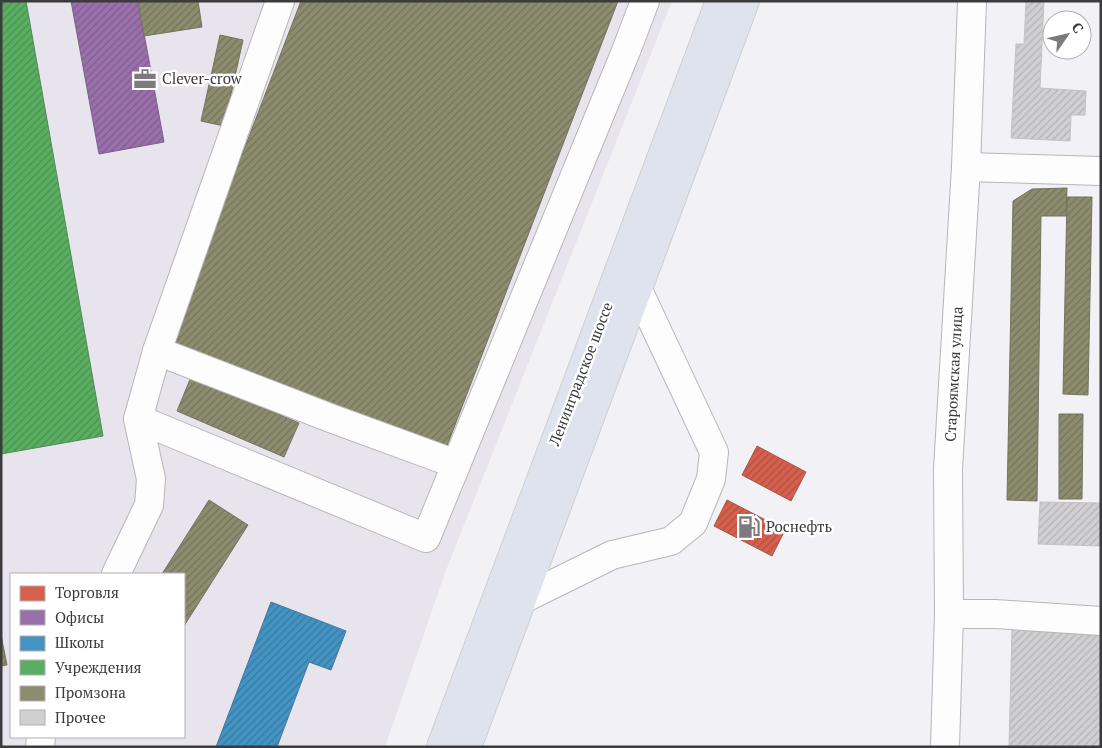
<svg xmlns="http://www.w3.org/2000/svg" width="1102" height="748" font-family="'PT Serif',serif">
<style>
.built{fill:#e7e4ed;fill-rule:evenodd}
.shops{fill:url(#shops-hatch);stroke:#a85548}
.offices{fill:url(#offices-hatch);stroke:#7d608a}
.schools{fill:url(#schools-hatch);stroke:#41789b}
.public{fill:url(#public-hatch);stroke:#518b56}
.industry{fill:url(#industry-hatch);stroke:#74735f}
.building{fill:url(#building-hatch);stroke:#c3c2c5}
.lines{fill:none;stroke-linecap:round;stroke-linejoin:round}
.minor-casing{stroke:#b7b6b8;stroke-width:30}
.highway-casing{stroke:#cfcfd0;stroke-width:30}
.minor{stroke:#fdfdfe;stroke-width:28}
.highway{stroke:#dee3ed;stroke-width:28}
.labels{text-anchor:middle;stroke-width:5;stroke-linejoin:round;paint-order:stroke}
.poi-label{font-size:15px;fill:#3b3a3d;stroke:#fff;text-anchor:start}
.street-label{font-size:15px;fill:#3b3a3d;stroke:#fff}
</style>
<defs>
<pattern id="shops-hatch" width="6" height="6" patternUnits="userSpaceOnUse" patternTransform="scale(1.25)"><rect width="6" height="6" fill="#d6604d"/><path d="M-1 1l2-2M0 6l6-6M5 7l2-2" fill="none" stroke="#af5041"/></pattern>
<pattern id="offices-hatch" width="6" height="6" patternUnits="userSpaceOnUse" patternTransform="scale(1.25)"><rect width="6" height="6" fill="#9970ab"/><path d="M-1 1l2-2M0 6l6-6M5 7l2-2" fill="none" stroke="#7e5d8c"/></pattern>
<pattern id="schools-hatch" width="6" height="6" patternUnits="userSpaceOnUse" patternTransform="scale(1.25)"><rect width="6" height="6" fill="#4393c3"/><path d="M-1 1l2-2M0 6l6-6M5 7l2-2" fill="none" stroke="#3979a0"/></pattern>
<pattern id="public-hatch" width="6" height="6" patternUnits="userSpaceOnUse" patternTransform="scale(1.25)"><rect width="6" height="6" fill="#5aae61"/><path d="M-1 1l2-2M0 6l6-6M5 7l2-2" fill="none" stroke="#4c8f51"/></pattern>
<pattern id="industry-hatch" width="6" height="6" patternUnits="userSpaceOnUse" patternTransform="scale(1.25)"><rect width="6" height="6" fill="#8c8c6e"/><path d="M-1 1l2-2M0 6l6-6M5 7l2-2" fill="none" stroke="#74735c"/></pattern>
<pattern id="building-hatch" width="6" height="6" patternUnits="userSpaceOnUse" patternTransform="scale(1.25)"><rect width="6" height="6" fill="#d0cfd1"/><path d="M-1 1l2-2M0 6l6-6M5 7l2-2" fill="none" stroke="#b4b2b4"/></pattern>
</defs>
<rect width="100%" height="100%" fill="#f2f1f5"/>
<!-- built -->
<path class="built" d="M1 1H672L445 573 385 747H1ZM11 574H184V737H11Z"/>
<!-- shops -->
<g class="shops">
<polygon points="757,446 806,472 791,501 742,475"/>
<polygon points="727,500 785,530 772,556 714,526"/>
</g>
<!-- offices -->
<polygon class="offices" points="71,1 138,1 164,142 99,154"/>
<!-- schools -->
<polygon class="schools" points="271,602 346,631 331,670 309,662 277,747 216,747"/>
<!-- public -->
<polygon class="public" points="1,1 26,1 103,436 1,454"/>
<!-- industry -->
<g class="industry">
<polygon points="138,1 198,1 202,27 144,36"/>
<polygon points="301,1 618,1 445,451 169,345"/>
<polygon points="220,35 243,40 224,126 201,121"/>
<polygon points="1067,188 1066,216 1041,216 1037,501 1007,500 1013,201 1032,189"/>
<polygon points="1067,197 1092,197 1088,395 1063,394"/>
<polygon points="191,377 299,423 284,457 177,411"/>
<polygon points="1059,414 1083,414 1082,499 1059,499"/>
<polygon points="209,500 248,525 184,626 184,574 162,574"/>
<polygon points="1,635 7,665 1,666"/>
</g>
<!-- building -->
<g class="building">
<polygon points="1026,1 1044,1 1040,88 1086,91 1085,115 1071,115 1070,141 1011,138 1016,44 1024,44"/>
<polygon points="1040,502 1101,503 1101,546 1038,544"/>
<polygon points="1012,629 1101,632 1101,747 1009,747"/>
</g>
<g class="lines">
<defs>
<g id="minor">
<polyline points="966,167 1101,171"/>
<polyline points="157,351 333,419 456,464"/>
<polyline points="138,419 426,538 626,51 645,1"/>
<polyline points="116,574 149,505 151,479 138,419 157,351 280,1"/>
<polyline points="523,599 612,555 671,541 693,523 711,479 714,452 637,288"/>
<polyline points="949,614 995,614 1101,621"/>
<polyline points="40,747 41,737"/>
<polyline points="945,747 949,614 948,469 966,167 972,1"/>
</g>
<g id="highway">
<polyline points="441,747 720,1"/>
<polyline points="467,747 745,1"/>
</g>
</defs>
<!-- minor casing -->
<use href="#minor" class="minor-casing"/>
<!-- highway casing -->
<use href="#highway" class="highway-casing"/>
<!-- minor -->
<use href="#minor" class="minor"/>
<!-- highway -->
<use href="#highway" class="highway"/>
</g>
<!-- icons -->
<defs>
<symbol id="office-bare" viewBox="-9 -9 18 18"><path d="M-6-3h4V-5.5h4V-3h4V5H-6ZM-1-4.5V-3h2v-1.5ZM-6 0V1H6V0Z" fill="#7b7a7d" stroke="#fff" stroke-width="2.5" paint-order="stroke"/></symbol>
<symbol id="fuel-bare" viewBox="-9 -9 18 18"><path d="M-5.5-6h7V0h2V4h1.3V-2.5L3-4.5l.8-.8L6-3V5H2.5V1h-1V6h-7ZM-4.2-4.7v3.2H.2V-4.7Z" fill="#7b7a7d" stroke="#fff" stroke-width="2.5" paint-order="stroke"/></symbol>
</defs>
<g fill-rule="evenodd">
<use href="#office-bare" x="129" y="63" width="32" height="32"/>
<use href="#fuel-bare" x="733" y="511" width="32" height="32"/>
</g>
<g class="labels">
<!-- poi labels -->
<g class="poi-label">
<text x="162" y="84">Clever-crow</text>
<text x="766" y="532">Роснефть</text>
</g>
<!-- street labels -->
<g class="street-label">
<text transform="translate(581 374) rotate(-69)" y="5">Ленинградское шоссе</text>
<text transform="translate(954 374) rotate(-87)" y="5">Староямская улица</text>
</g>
</g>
<!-- border -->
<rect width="1102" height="748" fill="none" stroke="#3b3a3d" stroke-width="5"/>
<!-- legend -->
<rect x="10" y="573" width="175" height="165" fill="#ffffff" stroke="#b1b0b1"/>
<rect x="20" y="586" width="25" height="15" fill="#d6604d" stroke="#b1b0b1"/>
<text x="55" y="598" font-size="15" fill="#3b3a3d">Торговля</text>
<rect x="20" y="610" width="25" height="15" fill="#9970ab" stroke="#b1b0b1"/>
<text x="55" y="623" font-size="15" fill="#3b3a3d">Офисы</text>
<rect x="20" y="636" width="25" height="15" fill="#4393c3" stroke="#b1b0b1"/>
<text x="55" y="648" font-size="15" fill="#3b3a3d">Школы</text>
<rect x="20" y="660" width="25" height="15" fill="#5aae61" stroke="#b1b0b1"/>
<text x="55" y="673" font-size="15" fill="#3b3a3d">Учреждения</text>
<rect x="20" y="686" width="25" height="15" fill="#8c8c6e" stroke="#b1b0b1"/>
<text x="55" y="698" font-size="15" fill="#3b3a3d">Промзона</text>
<rect x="20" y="710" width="25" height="15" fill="#d0cfd1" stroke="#b1b0b1"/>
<text x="55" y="723" font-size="15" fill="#3b3a3d">Прочее</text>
<!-- north arrow -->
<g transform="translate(1067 35) rotate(56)"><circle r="24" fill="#ffffff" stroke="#b1b0b1"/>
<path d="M0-4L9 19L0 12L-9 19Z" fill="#7b7a7d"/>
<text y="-8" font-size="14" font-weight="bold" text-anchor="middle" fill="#3b3a3d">С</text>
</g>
</svg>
